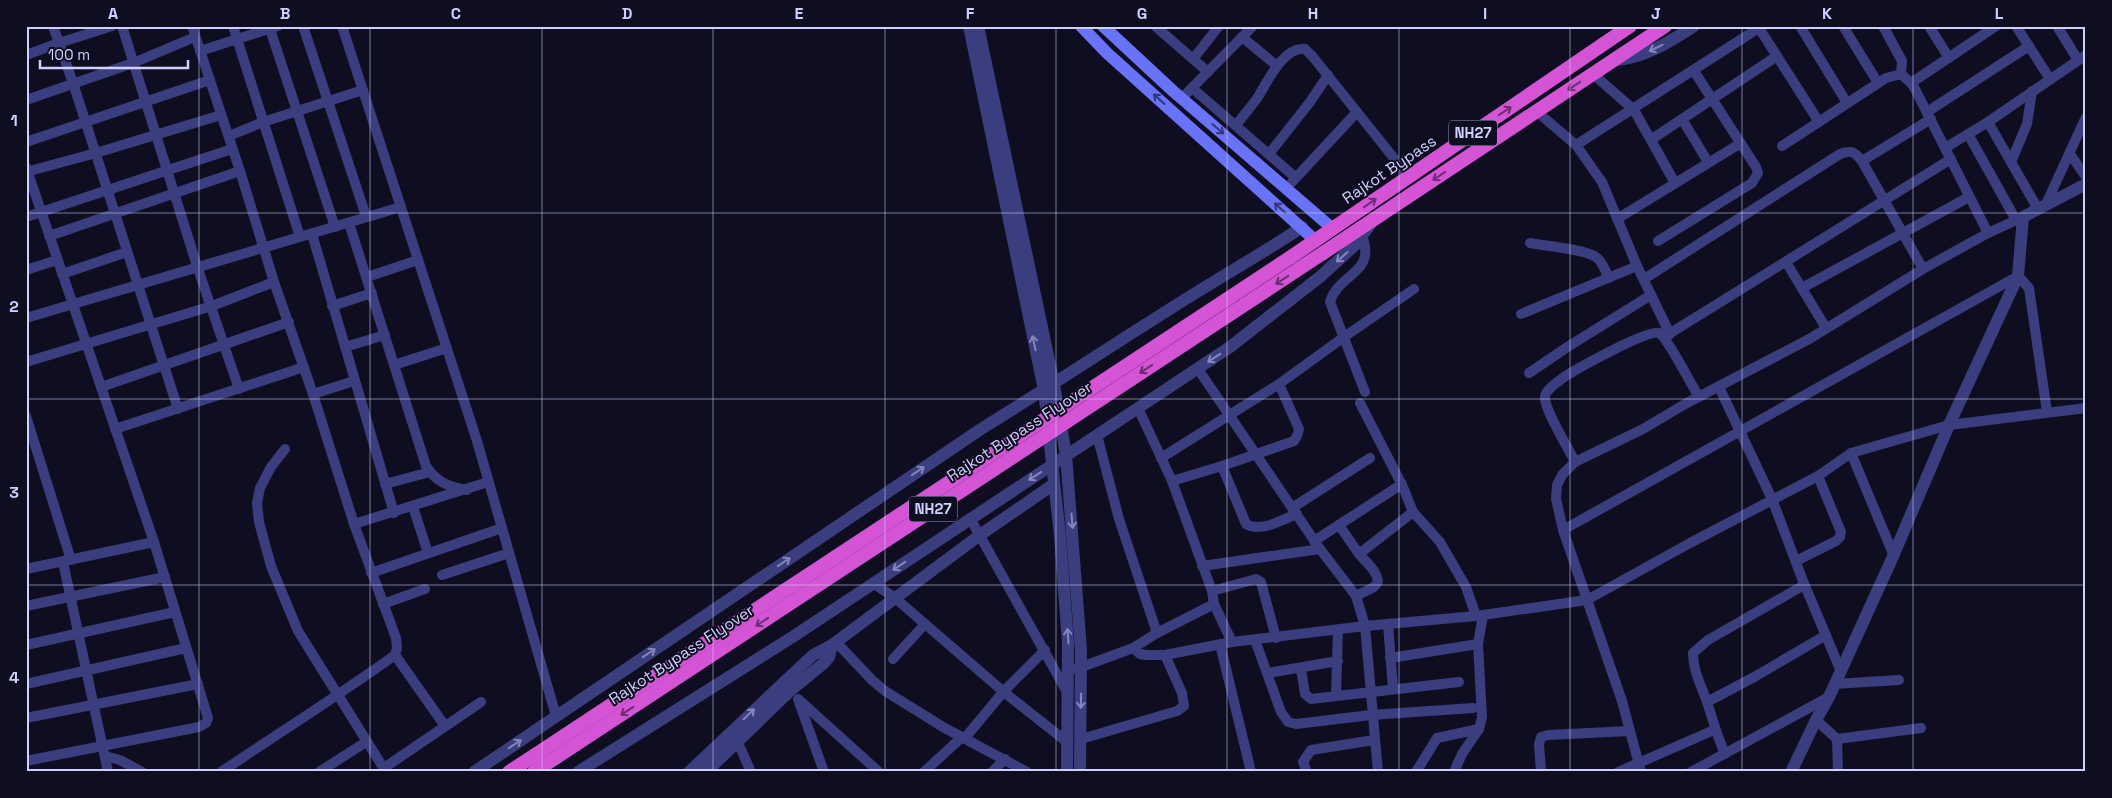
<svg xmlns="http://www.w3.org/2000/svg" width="2112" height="798" font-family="'Space Grotesk',sans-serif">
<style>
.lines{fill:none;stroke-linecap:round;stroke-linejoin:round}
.minor{stroke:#3a3e7e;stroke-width:10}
.tertiary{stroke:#3a3e7e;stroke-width:12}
.secondary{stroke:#6973fa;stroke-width:12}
.trunk{stroke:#d454d5;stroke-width:14}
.trunk-bridge{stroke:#d454d5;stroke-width:14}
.oneway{stroke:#8586be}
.oneway2{stroke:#682e72}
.oneway3{stroke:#333678}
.grid{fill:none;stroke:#d0cffd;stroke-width:1;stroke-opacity:0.55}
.labels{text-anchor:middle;stroke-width:4;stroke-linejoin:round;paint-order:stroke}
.shield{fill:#0f0e21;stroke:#9695bb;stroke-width:1}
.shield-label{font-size:15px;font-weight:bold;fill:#d0cffd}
.street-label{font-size:16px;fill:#d0cffd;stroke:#0f0e21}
.neatline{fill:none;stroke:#d0cffd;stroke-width:2}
.grid-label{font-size:16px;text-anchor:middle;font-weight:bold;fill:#d0cffd}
</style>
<rect width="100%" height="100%" fill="#0f0e21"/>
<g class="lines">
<!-- minor -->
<g class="minor">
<polyline points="53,26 73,83 178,409"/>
<polyline points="122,26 197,266 239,389"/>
<path d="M192 26 240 171 274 282 313 394 354 524 396 638 397 648 395 655C338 696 279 733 221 772"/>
<polyline points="233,26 300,237"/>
<polyline points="269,26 335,227"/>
<polyline points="303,26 366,216"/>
<polyline points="342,26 477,441 556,716"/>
<polyline points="1155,26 1208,72"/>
<polyline points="1800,26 1847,103"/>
<polyline points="1843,26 1878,83"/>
<polyline points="1883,26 1902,61 1901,74"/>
<polyline points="1929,26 1949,58"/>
<polyline points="2016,26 2050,79"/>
<polyline points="2057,26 2078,60"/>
<polyline points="1759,28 1819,122"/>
<polyline points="1242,37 1277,66"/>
<polyline points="200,51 278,26"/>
<polyline points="26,55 59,43 112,26"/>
<polyline points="1193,59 1219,26"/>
<polyline points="1593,74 1634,110 1675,183"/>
<polyline points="1911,83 1996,26"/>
<polyline points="1192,88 1295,177"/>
<polyline points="1182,98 1253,26"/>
<polyline points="26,100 133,63 195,37"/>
<polyline points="1536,111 1576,145 1602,182 1637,266 1670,334"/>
<polyline points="1927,112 2029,46"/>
<polyline points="1682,119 1708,162"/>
<polyline points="1988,122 2038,209"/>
<path d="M1236 125C1243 116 1251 107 1258 97 1267 82 1284 46 1305 49L1313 57 1409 177"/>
<polyline points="1968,134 2016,220"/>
<polyline points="229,136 263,122 363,90"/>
<polyline points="1652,139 1777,56"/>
<polyline points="26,142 210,80"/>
<polyline points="1576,145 1762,26"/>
<polyline points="1782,146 1886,78 1901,74 1911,83 1915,89 1988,233"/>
<polyline points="1945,148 1988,122 2086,55"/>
<polyline points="1269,154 1310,102 1328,75"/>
<polyline points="2070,154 2086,177"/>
<polyline points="1862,161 1931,119"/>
<polyline points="2011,162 2027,124 2032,91"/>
<polyline points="26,167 154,542 26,569"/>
<polyline points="26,172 96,153 221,115"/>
<polyline points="1292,182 1357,112"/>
<polyline points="2046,204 2086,117"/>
<polyline points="26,217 232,149"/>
<polyline points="1617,219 1741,143"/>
<path d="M349 223 426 466C436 482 449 487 467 490"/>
<polyline points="312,234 394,513"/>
<polyline points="49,236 240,171"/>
<path d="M1362 236C1377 274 1338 273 1330 302L1365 392"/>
<polyline points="1658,241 1752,183 1758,173 1756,167 1694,71"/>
<path d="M1530 243C1546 246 1584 249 1596 257 1603 262 1605 271 1609 278"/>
<polyline points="1786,262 1826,328"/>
<polyline points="26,270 57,260"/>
<polyline points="62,274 127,252"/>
<polyline points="367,277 418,260"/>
<path d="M1644 279 1840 154C1851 150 1854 151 1862 161L1923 269"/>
<polyline points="1802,288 1969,197"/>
<polyline points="332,306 372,293"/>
<polyline points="1521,314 1637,266"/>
<polyline points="26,318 401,207"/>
<polyline points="1664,337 1951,159"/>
<polyline points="345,347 385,335"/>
<polyline points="26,362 212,306 274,282"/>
<polyline points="394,365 447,348"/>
<polyline points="1198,369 1320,549"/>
<polyline points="1529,373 1569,346 1651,295"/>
<polyline points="101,387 289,322"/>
<polyline points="1719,387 1772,499 1803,581 1840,669"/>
<polyline points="313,394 354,381"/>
<polyline points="1360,403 1403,487 1413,512"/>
<polyline points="1138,408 1172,481 1212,591 1214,604 1232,642"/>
<polyline points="26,416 71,560"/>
<polyline points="115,429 304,367"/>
<polyline points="1097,435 1119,519 1157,633"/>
<polyline points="285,449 271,467 260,488 257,503 259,522 271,566 298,631 386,772"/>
<polyline points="1851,453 1894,556"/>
<polyline points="1161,458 1279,384 1344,337 1414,289"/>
<path d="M1575 462C1569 449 1543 408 1545 396 1547 389 1555 384 1560 380 1572 371 1650 328 1659 333 1667 337 1692 386 1699 397"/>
<path d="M1222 466 1246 524C1261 533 1281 520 1297 514"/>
<polyline points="1172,481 1222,466 1294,441 1297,436 1299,429 1279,384"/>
<polyline points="385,484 430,472"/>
<polyline points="413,507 428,553"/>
<polyline points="1292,508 1370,458"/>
<polyline points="970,518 1067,692"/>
<polyline points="354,524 488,482"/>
<polyline points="1339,525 1359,554 1413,512 1440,542 1466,587 1476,616"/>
<polyline points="1563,530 2018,276 2029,288 2047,412"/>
<polyline points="1314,541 1402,484"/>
<polyline points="1796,561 1836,541 1840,537 1841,532 1818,476"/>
<polyline points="63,562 108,772"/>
<polyline points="1202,566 1320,549 1356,596 1365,626 1378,772"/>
<polyline points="371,573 502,528"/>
<polyline points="442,575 509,553"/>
<polyline points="873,583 895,598 1005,693 1067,742"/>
<polyline points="1212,591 1256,579 1261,582 1276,638"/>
<path d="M1356 596 1374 587 1378 582C1377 571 1367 563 1359 554"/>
<polyline points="383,604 425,589"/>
<polyline points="26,606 165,577"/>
<polyline points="1388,624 1393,689"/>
<polyline points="1255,640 1281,712 1288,722 1296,724 1371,715 1473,708"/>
<polyline points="836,642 872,680 885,691 943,727 1027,772"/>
<polyline points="1220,644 1251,772"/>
<polyline points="26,645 175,612"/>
<polyline points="1133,648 1140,654 1147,655 1165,655 1232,642 1365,626 1476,616 1587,600 1690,543 1818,476 1851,453 1949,425 2086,408"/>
<polyline points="395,655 445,726"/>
<polyline points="1390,658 1478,644"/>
<polyline points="893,659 925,624"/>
<polyline points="1076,669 1133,648 1157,633 1214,604"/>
<polyline points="1301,669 1305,694 1311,699 1459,682"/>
<polyline points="1268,673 1338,661"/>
<polyline points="26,684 186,648"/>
<polyline points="1834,684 1899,680"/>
<polyline points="1336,695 1338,630"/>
<polyline points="798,699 879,772"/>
<polyline points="799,702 824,772"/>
<polyline points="1707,702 1756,676 1826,635"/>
<polyline points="26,718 198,684"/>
<polyline points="1816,720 1837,739 1921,728"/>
<polyline points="735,736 751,772"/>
<polyline points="965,738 1004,691 1045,650"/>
<polyline points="1081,739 1177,711 1184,706 1182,693 1165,655"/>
<polyline points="1837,739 1838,772"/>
<path d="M1725 754C1717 736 1713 720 1707 702 1701 685 1693 671 1693 653L1708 640 1804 585"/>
<polyline points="105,756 120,760 142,772"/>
<polyline points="26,761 199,727 206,723 208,718 154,542"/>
<polyline points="384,768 481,702"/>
<polyline points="319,772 366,742"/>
<polyline points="924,772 962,737"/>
<polyline points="992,772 1005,759"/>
<polyline points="1307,772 1303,762 1311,750 1374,740"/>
<polyline points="1416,772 1437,738 1479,729"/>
<polyline points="1454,772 1462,754 1479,729 1482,717 1478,644 1483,615"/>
<polyline points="1541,772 1539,744 1541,737 1548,735 1630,731"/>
<polyline points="1618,772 1714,730"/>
<polyline points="1641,772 1622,701 1563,530 1556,499 1557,485 1562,475 1575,462 1643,429 1685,404 1811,338 1923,269 1988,233 2023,217"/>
<polyline points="1691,772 1829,697"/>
</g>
<!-- tertiary -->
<g class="tertiary">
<polyline points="969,26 1044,390 1060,536 1068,643 1067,772"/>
<polyline points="978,26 1054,384 1066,455 1081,650 1080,772"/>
<path d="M1615 60C1644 58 1670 42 1694 26"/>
<path d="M474 772 981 429C1051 386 1120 340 1189 297 1227 273 1265 252 1302 227"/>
<polyline points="578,772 794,636 1230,347 1321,276 1356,244 1372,222"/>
<polyline points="689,772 813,655 832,645 980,535 1054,484"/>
<polyline points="706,772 791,690 824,663 829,657 832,645"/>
<polyline points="1791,772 1816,720 1829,697 1891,561 1949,425 2018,276 2023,217 2086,184"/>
</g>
<!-- secondary -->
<g class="secondary">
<polyline points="1081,26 1107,53 1316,241"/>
<polyline points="1103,26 1173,91 1333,229"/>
</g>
<!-- trunk -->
<g class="trunk">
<polyline points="1323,253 1665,26"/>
<polyline points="1291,257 1630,26"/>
<polyline points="509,772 535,755"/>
<polyline points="534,772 543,766"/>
</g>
<!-- trunk-bridge -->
<g class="trunk-bridge">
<polyline points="535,755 1291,257"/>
<polyline points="543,766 1323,253"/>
</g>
</g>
<!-- one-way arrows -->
<defs><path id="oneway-shaft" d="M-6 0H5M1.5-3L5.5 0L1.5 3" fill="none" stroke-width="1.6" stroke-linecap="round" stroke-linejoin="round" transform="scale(1.25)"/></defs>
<g class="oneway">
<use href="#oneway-shaft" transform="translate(1656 48) rotate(154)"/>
<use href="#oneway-shaft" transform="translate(1342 257) rotate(138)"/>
<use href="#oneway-shaft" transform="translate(1034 343) rotate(-102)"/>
<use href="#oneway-shaft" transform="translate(1214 358) rotate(147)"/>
<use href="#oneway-shaft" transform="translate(918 471) rotate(-34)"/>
<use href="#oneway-shaft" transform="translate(1035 476) rotate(147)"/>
<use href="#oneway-shaft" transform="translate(1072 521) rotate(86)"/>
<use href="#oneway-shaft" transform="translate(784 562) rotate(-34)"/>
<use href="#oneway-shaft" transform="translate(899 566) rotate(146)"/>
<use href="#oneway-shaft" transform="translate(1068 636) rotate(-94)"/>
<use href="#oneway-shaft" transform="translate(649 653) rotate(-34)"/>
<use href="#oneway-shaft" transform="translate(1081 701) rotate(91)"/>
<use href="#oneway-shaft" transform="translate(749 714) rotate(-44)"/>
<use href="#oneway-shaft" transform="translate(515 744) rotate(-34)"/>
</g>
<g class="oneway2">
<use href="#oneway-shaft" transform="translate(1574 86) rotate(147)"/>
<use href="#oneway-shaft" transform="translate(1505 111) rotate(-34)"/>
<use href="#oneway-shaft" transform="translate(1439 176) rotate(146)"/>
<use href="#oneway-shaft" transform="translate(1370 203) rotate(-35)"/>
<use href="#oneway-shaft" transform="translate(1282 280) rotate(147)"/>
<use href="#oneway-shaft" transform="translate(1146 369) rotate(147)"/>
<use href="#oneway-shaft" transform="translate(762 622) rotate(146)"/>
<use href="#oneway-shaft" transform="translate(627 711) rotate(147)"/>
</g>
<g class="oneway3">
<use href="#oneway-shaft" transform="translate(1159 99) rotate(-138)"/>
<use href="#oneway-shaft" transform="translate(1218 129) rotate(41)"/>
<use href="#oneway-shaft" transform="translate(1280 208) rotate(-138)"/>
</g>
<!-- grid -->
<path class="grid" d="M199 26V772M370 26V772M542 26V772M713 26V772M885 26V772M1056 26V772M1227 26V772M1399 26V772M1570 26V772M1742 26V772M1913 26V772M26 213H2086M26 399H2086M26 585H2086"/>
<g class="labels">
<!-- shield labels -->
<g class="shield">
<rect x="1449" y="120.5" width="48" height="25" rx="4"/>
<rect x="909" y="496.5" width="48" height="25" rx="4"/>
</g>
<g class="shield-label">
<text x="1473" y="138">NH27</text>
<text x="933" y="514">NH27</text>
</g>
<!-- street labels -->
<g class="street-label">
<text transform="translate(1389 169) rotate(-34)" y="6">Rajkot Bypass</text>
<text transform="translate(1019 431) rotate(-33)" y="6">Rajkot Bypass Flyover</text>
<text transform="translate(681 654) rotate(-33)" y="6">Rajkot Bypass Flyover</text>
</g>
</g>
<!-- border -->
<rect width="2112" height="798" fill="none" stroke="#0f0e21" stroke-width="55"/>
<!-- scale -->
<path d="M40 60v8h148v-8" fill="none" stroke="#d0cffd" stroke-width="2.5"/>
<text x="48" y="60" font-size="15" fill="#d0cffd" stroke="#0f0e21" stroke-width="4" paint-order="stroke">100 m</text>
<rect x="28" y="28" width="2056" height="742" class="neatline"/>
<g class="grid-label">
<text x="113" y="19">A</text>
<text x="285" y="19">B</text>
<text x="456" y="19">C</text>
<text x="627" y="19">D</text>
<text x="799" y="19">E</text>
<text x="970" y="19">F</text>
<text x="1142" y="19">G</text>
<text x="1313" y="19">H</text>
<text x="1485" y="19">I</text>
<text x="1656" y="19">J</text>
<text x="1827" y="19">K</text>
<text x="1999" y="19">L</text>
<text x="14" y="126">1</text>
<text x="14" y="312">2</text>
<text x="14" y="498">3</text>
<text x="14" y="683">4</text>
</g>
</svg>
